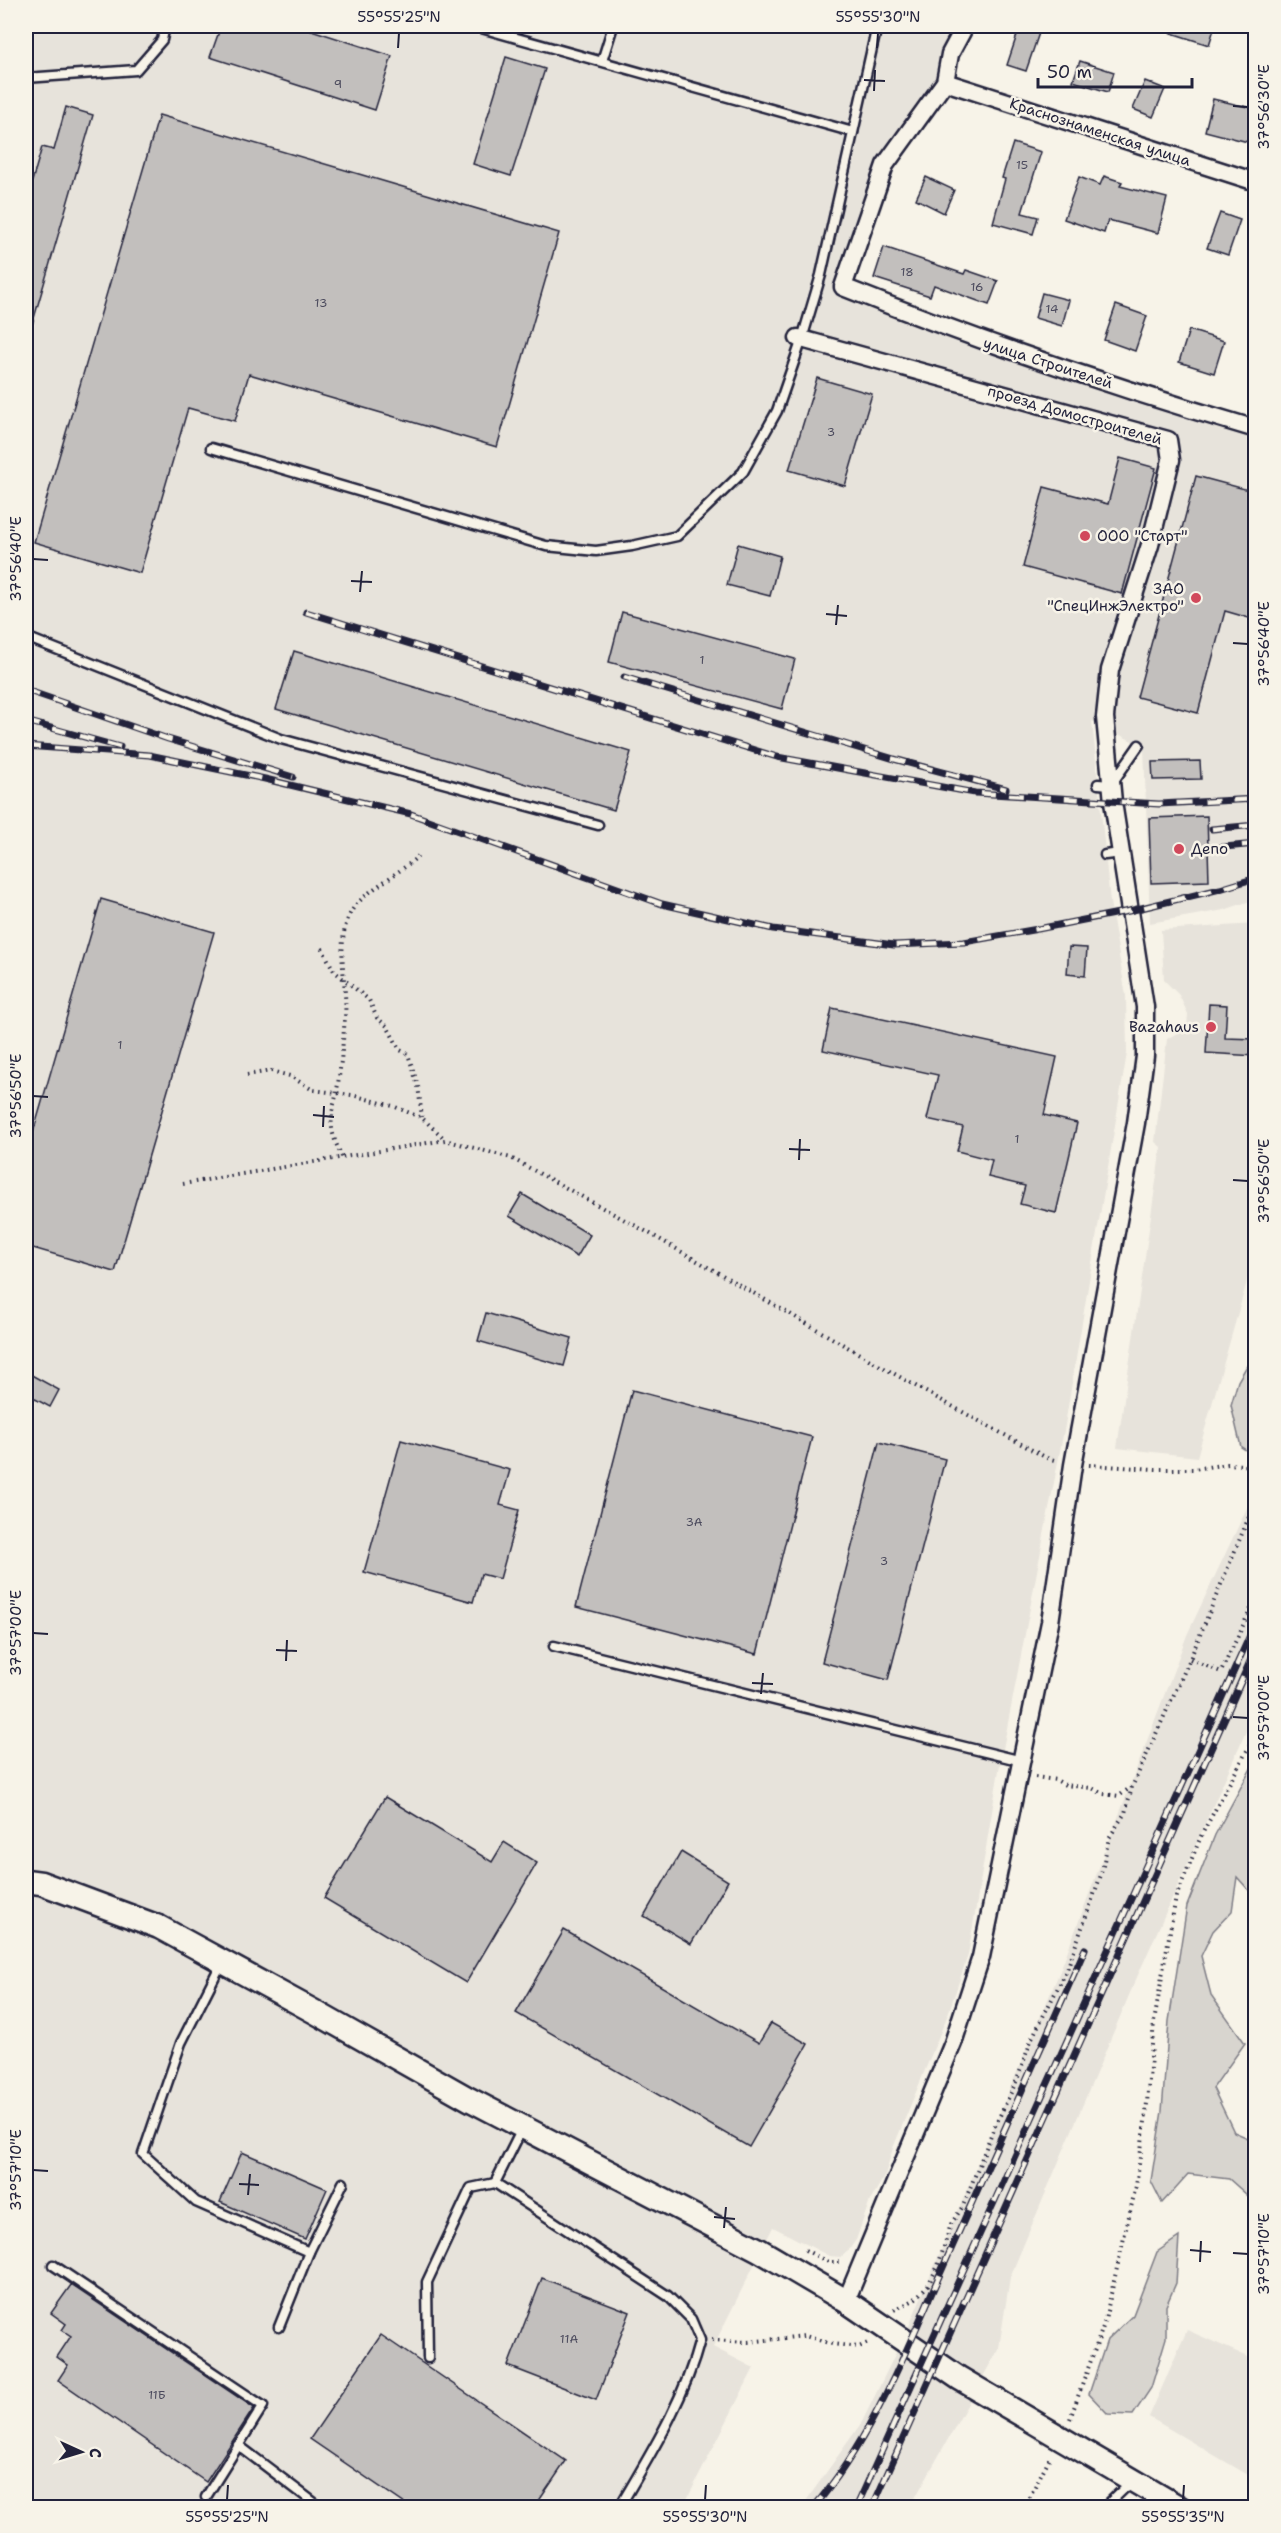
<svg xmlns="http://www.w3.org/2000/svg" width="1281" height="2533" font-family="'Shantell Sans',sans-serif">
<style>
.built{fill:#e7e3db}
.green{fill:#d8d5cf;stroke:#7d7c85;stroke-width:1.5}
.building{fill:#c2bfbd;stroke:#22223b;stroke-width:1.5}
.lines{fill:none;stroke-linecap:round;stroke-linejoin:round}
.lane-casing{stroke:#22223b;stroke-width:13}
.street-casing{stroke:#22223b;stroke-width:21}
.secondary-casing{stroke:#22223b;stroke-width:27}
.path{stroke:#22223b;stroke-width:4;stroke-dasharray:1.5 4.5;stroke-linecap:butt}
.lane{stroke:#f7f3e8;stroke-width:8}
.street{stroke:#f7f3e8;stroke-width:16}
.secondary{stroke:#f7f3e8;stroke-width:22}
.rail-casing{stroke:#22223b;stroke-width:7}
.rail{stroke:#f7f3e8;stroke-width:4.5;stroke-dasharray:14;stroke-linecap:butt}
.ticks{fill:none;stroke:#22223b;stroke-width:2}
.poi-dot{fill:#d1495b;stroke:#f7f3e8;stroke-width:2}
.labels{text-anchor:middle;stroke-width:5;stroke-linejoin:round;paint-order:stroke}
.number-label{font-size:12px;fill:#4a495c}
.street-label{font-size:15px;fill:#22223b;stroke:#f7f3e8}
.poi-label{font-size:15px;fill:#22223b;stroke:#f7f3e8;text-anchor:start}
.neatline{fill:none;stroke:#22223b;stroke-width:2}
.ticks-label{font-size:15px;text-anchor:middle;fill:#22223b}
</style>
<rect width="100%" height="100%" fill="#f7f3e8"/>
<filter id="ink" filterUnits="userSpaceOnUse"><feTurbulence type="fractalNoise" baseFrequency=".0167" numOctaves="2"/><feDisplacementMap in="SourceGraphic" scale="12" xChannelSelector="R" yChannelSelector="G"/><feConvolveMatrix kernelMatrix="1 2 1 2 8 2 1 2 1" color-interpolation-filters="sRGB"/></filter>
<g filter="url(#ink)">
<!-- built -->
<g class="built">
<polygon points="26,26 965,26 945,82 885,165 843,287 1255,429 1256,899 1224,910 1150,923 1144,747 1092,721 1110,902 1126,996 1127,1053 1065,1425 999,1770 968,1955 948,2014 893,2148 885,2175 869,2203 856,2240 848,2251 841,2257 829,2256 773,2227 713,2347 754,2368 683,2507 26,2508"/>
<polygon points="1255,924 1255,1253 1197,1457 1117,1448 1161,1147 1155,1142 1167,1039 1187,1027 1188,1014 1179,995 1164,980 1161,930"/>
<polygon points="1255,1491 1255,1711 1130,1993 1010,2277 999,2348 910,2507 801,2508 862,2422 909,2326 1060,1971 1187,1635"/>
<polygon points="1187,2330 1255,2360 1255,2479 1149,2417"/>
</g>
<!-- green -->
<g class="green">
<polygon points="1255,1352 1256,1456 1255,1456 1241,1447 1231,1405 1238,1381"/>
<polygon points="1255,1761 1255,1897 1237,1877 1232,1911 1213,1931 1201,1956 1211,1995 1245,2043 1213,2088 1234,2132 1255,2141 1255,2202 1229,2179 1188,2174 1162,2203 1151,2181 1162,2111 1169,2021 1187,1906 1215,1835"/>
<polygon points="1179,2237 1176,2283 1166,2306 1166,2338 1151,2388 1133,2415 1108,2414 1089,2394 1107,2340 1133,2315 1157,2252"/>
</g>
<!-- building -->
<g class="building">
<polygon points="221,26 299,26 392,56 375,110 210,57"/>
<polygon points="1020,26 1039,33 1026,71 1007,65"/>
<polygon points="1160,26 1203,26 1214,29 1209,45 1159,29"/>
<polygon points="506,57 545,69 511,176 473,164"/>
<polygon points="1080,61 1114,72 1108,92 1073,81"/>
<polygon points="1145,81 1165,89 1153,117 1133,109"/>
<polygon points="1213,99 1256,109 1248,142 1205,131"/>
<polygon points="66,107 93,115 30,332 26,332 26,202 42,147 54,150"/>
<polygon points="159,115 559,233 497,447 249,374 235,421 188,408 140,573 34,542"/>
<polygon points="1013,143 1041,152 1022,213 1038,217 1033,234 993,223 1005,179 1002,178"/>
<polygon points="1104,176 1122,182 1120,186 1167,198 1158,233 1108,220 1104,233 1064,219 1079,177 1100,185"/>
<polygon points="926,177 954,190 944,213 916,199"/>
<polygon points="1220,213 1240,220 1228,255 1207,248"/>
<polygon points="884,247 964,274 966,270 998,281 989,305 934,285 930,296 874,278"/>
<polygon points="1042,293 1069,300 1062,326 1035,318"/>
<polygon points="1116,305 1147,316 1135,351 1104,340"/>
<polygon points="1189,330 1224,341 1214,373 1179,362"/>
<polygon points="817,378 872,394 845,486 789,470"/>
<polygon points="1120,458 1156,468 1122,594 1023,567 1044,487 1108,504"/>
<polygon points="1196,476 1256,492 1256,620 1225,611 1198,713 1137,697"/>
<polygon points="738,544 780,556 770,596 727,585"/>
<polygon points="622,612 795,659 782,709 609,662"/>
<polygon points="294,651 631,752 614,810 276,709"/>
<polygon points="1200,761 1201,779 1153,780 1152,762"/>
<polygon points="1207,816 1209,881 1151,883 1149,818"/>
<polygon points="101,899 214,932 115,1272 26,1246 26,1157"/>
<polygon points="1069,947 1087,948 1085,976 1067,974"/>
<polygon points="1209,1004 1227,1005 1225,1038 1256,1039 1256,1056 1206,1053"/>
<polygon points="832,1008 1057,1057 1044,1115 1077,1123 1056,1213 1020,1204 1025,1186 988,1177 992,1160 957,1151 963,1127 927,1119 938,1075 823,1050"/>
<polygon points="522,1194 590,1235 577,1257 509,1216"/>
<polygon points="486,1313 572,1338 564,1366 478,1341"/>
<polygon points="26,1372 59,1390 50,1407 26,1394"/>
<polygon points="632,1390 812,1437 757,1654 576,1607"/>
<polygon points="401,1440 510,1470 500,1505 519,1510 500,1579 481,1574 473,1602 364,1572"/>
<polygon points="879,1442 945,1459 888,1680 822,1662"/>
<polygon points="385,1797 492,1862 504,1842 537,1863 466,1983 324,1898"/>
<polygon points="681,1852 728,1881 691,1944 644,1916"/>
<polygon points="564,1930 759,2043 771,2023 808,2044 749,2147 516,2013"/>
<polygon points="242,2152 327,2189 305,2239 220,2202"/>
<polygon points="542,2278 630,2312 596,2400 508,2366"/>
<polygon points="71,2285 254,2408 206,2482 58,2380 68,2365 57,2357 71,2336 62,2330 66,2324 51,2313"/>
<polygon points="381,2335 566,2461 534,2508 411,2508 310,2439"/>
</g>
<g class="lines">
<defs>
<g id="lane">
<polyline points="474,26 853,132"/>
<polyline points="602,61 613,26"/>
<polyline points="26,78 136,70 162,40 165,26"/>
<polyline points="211,448 546,546 596,551 632,546 677,536 743,472 777,411 802,339 821,275 877,26"/>
<polyline points="26,637 281,739 598,825"/>
<polyline points="1098,784 1111,785 1139,745"/>
<polyline points="1105,855 1121,853"/>
<polyline points="554,1646 1022,1761"/>
<polyline points="222,1962 181,2043 143,2154 196,2202 309,2252"/>
<path d="M522 2129 495 2183 668 2296 691 2319 700 2340C684 2401 651 2453 619 2508"/>
<polyline points="53,2265 263,2406 206,2497"/>
<polyline points="279,2327 309,2252 343,2183"/>
<polyline points="428,2358 427,2282 471,2188 495,2183"/>
<polyline points="238,2445 321,2508"/>
<polyline points="1104,2508 1132,2481"/>
</g>
<g id="street">
<path d="M965 26 950 54 945 82 885 165 843 287C978 341 1116 388 1256 429"/>
<polyline points="945,82 1256,182"/>
<polyline points="798,338 1168,440 1171,460 1150,545 1110,670 1105,717 1113,802 1145,1007 1145,1056 1136,1123 1073,1465 1050,1622 981,1957 953,2043 846,2301"/>
</g>
<polyline id="secondary" points="26,1881 41,1883 159,1927 315,2012 469,2099 759,2250 846,2301 959,2378 1180,2508"/>
</defs>
<!-- lane casing -->
<use href="#lane" class="lane-casing"/>
<!-- street casing -->
<use href="#street" class="street-casing"/>
<!-- secondary casing -->
<use href="#secondary" class="secondary-casing"/>
<!-- path -->
<g class="path">
<polyline points="322,948 334,971 369,1000 377,1018 387,1026 400,1050 408,1054 418,1086 422,1117"/>
<polyline points="247,1075 271,1071 290,1076 313,1090 352,1095 393,1106 422,1118 445,1139"/>
<path d="M342 1157C336 1144 330 1131 332 1117 332 1108 336 1099 337 1090 341 1066 343 1041 345 1017 348 983 334 944 351 912 362 892 401 873 418 856"/>
<polyline points="183,1184 445,1140 511,1158 647,1232 926,1392 1047,1458 1058,1461"/>
<polyline points="1089,1465 1155,1469 1194,1469 1228,1464 1256,1466"/>
<polyline points="1190,1659 1221,1672 1256,1598"/>
<polyline points="1035,1777 1056,1780 1065,1785 1092,1788 1103,1794 1119,1796 1131,1787"/>
<polyline points="805,2250 828,2262 842,2262"/>
<polyline points="894,2310 914,2300 928,2285 938,2266 951,2224 963,2206 993,2130 1017,2080 1032,2038 1066,1972 1101,1875 1109,1838 1125,1813 1132,1787 1190,1659 1256,1500"/>
<polyline points="712,2340 748,2342 805,2336 832,2344 859,2347 870,2342"/>
<polyline points="1070,2419 1104,2324 1136,2186 1146,2114 1154,2022 1176,1897 1202,1834 1256,1734"/>
<polyline points="1024,2508 1051,2455"/>
</g>
<!-- lane -->
<use href="#lane" class="lane"/>
<!-- street -->
<use href="#street" class="street"/>
<!-- secondary -->
<use href="#secondary" class="secondary"/>
<defs>
<g id="rail">
<polyline points="306,612 777,757 975,793 1159,804 1256,799"/>
<polyline points="624,677 894,759 1006,789"/>
<polyline points="26,690 168,739 293,777"/>
<polyline points="26,721 120,747"/>
<polyline points="26,746 149,755 265,779 411,814 662,904 773,929 894,945 964,942 1038,929 1129,911 1220,889 1256,878"/>
<polyline points="1212,829 1256,825"/>
<polyline points="1214,848 1256,844"/>
<path d="M813 2508C873 2438 907 2348 944 2265 991 2160 1038 2054 1085 1949"/>
<polyline points="856,2508 1256,1622"/>
<polyline points="872,2508 1256,1648"/>
</g>
</defs>
<!-- rail casing -->
<use href="#rail" class="rail-casing"/>
<!-- rail -->
<use href="#rail" class="rail"/>
</g>
</g>
<!-- ticks -->
<path class="ticks" d="M398 48 399 33M877 48 878 33M864 80 885 81M874 91 875 70M1233 106 1248 107M33 559 48 560M351 581 372 582M360 592 362 571M826 614 847 616M836 625 838 605M1233 643 1248 644M33 1096 48 1097M313 1115 334 1117M323 1127 324 1106M789 1149 810 1150M799 1160 800 1139M1233 1180 1248 1181M33 1633 48 1634M276 1650 297 1651M286 1661 287 1640M752 1683 773 1684M761 1694 763 1673M1233 1717 1248 1718M33 2170 48 2171M239 2184 259 2185M248 2195 250 2174M714 2217 735 2219M724 2228 726 2207M1190 2250 1211 2252M1233 2253 1248 2254M1200 2262 1201 2241M227 2500 228 2485M705 2500 706 2485M1183 2500 1184 2485"/>
<!-- markers -->
<g class="poi-dot">
<circle cx="1085" cy="536" r="6"/>
<circle cx="1196" cy="598" r="6"/>
<circle cx="1179" cy="849" r="6"/>
<circle cx="1211" cy="1027" r="6"/>
</g>
<g class="labels">
<!-- number labels -->
<g class="number-label">
<text x="338" y="88">9</text>
<text x="1022" y="169">15</text>
<text x="907" y="276">18</text>
<text x="977" y="291">16</text>
<text x="321" y="307">13</text>
<text x="1052" y="313">14</text>
<text x="831" y="436">3</text>
<text x="702" y="664">1</text>
<text x="120" y="1049">1</text>
<text x="1017" y="1143">1</text>
<text x="694" y="1526">3А</text>
<text x="884" y="1565">3</text>
<text x="569" y="2343">11А</text>
<text x="157" y="2399">11Б</text>
</g>
<!-- street labels -->
<g class="street-label">
<text transform="translate(1100 132) rotate(18)" y="5">Краснознаменская улица</text>
<text transform="translate(1048 363) rotate(18)" y="5">улица Строителей</text>
<text transform="translate(1075 415) rotate(16)" y="5">проезд Домостроителей</text>
</g>
<!-- poi labels -->
<g class="poi-label">
<text x="1097" y="541">ООО "Старт"</text>
<text x="1184" y="594" text-anchor="end">ЗАО<tspan x="1184" dy="17">"СпецИнжЭлектро"</tspan></text>
<text x="1191" y="854">Депо</text>
<text x="1199" y="1032" text-anchor="end">Bazahaus</text>
</g>
</g>
<!-- margin -->
<rect width="1281" height="2533" fill="none" stroke="#f7f3e8" stroke-width="66"/>
<!-- north arrow -->
<g transform="translate(81 2452) rotate(94)" stroke="#f7f3e8" stroke-width="4.5" paint-order="stroke">
<path d="M0-4.5L10 22L0 15L-10 22Z" fill="#22223b"/>
<text y="-9" font-size="16" font-weight="bold" text-anchor="middle" fill="#22223b">С</text>
</g>
<!-- scale -->
<path d="M1038 78v9h154v-9" fill="none" stroke="#22223b" stroke-width="3"/>
<text x="1047" y="78" font-size="18" fill="#22223b" stroke="#f7f3e8" stroke-width="4.5" paint-order="stroke">50 m</text>
<rect x="33" y="33" width="1215" height="2467" class="neatline"/>
<g class="ticks-label">
<text x="399" y="22">55°55'25"N</text>
<text x="878" y="22">55°55'30"N</text>
<text transform="translate(1264 107) rotate(-90)" y="5">37°56'30"E</text>
<text transform="translate(16 559) rotate(-90)" y="5">37°56'40"E</text>
<text transform="translate(1264 644) rotate(-90)" y="5">37°56'40"E</text>
<text transform="translate(16 1096) rotate(-90)" y="5">37°56'50"E</text>
<text transform="translate(1264 1181) rotate(-90)" y="5">37°56'50"E</text>
<text transform="translate(16 1633) rotate(-90)" y="5">37°57'00"E</text>
<text transform="translate(1264 1718) rotate(-90)" y="5">37°57'00"E</text>
<text transform="translate(16 2170) rotate(-90)" y="5">37°57'10"E</text>
<text transform="translate(1264 2254) rotate(-90)" y="5">37°57'10"E</text>
<text x="227" y="2522">55°55'25"N</text>
<text x="705" y="2522">55°55'30"N</text>
<text x="1183" y="2522">55°55'35"N</text>
</g>
</svg>
